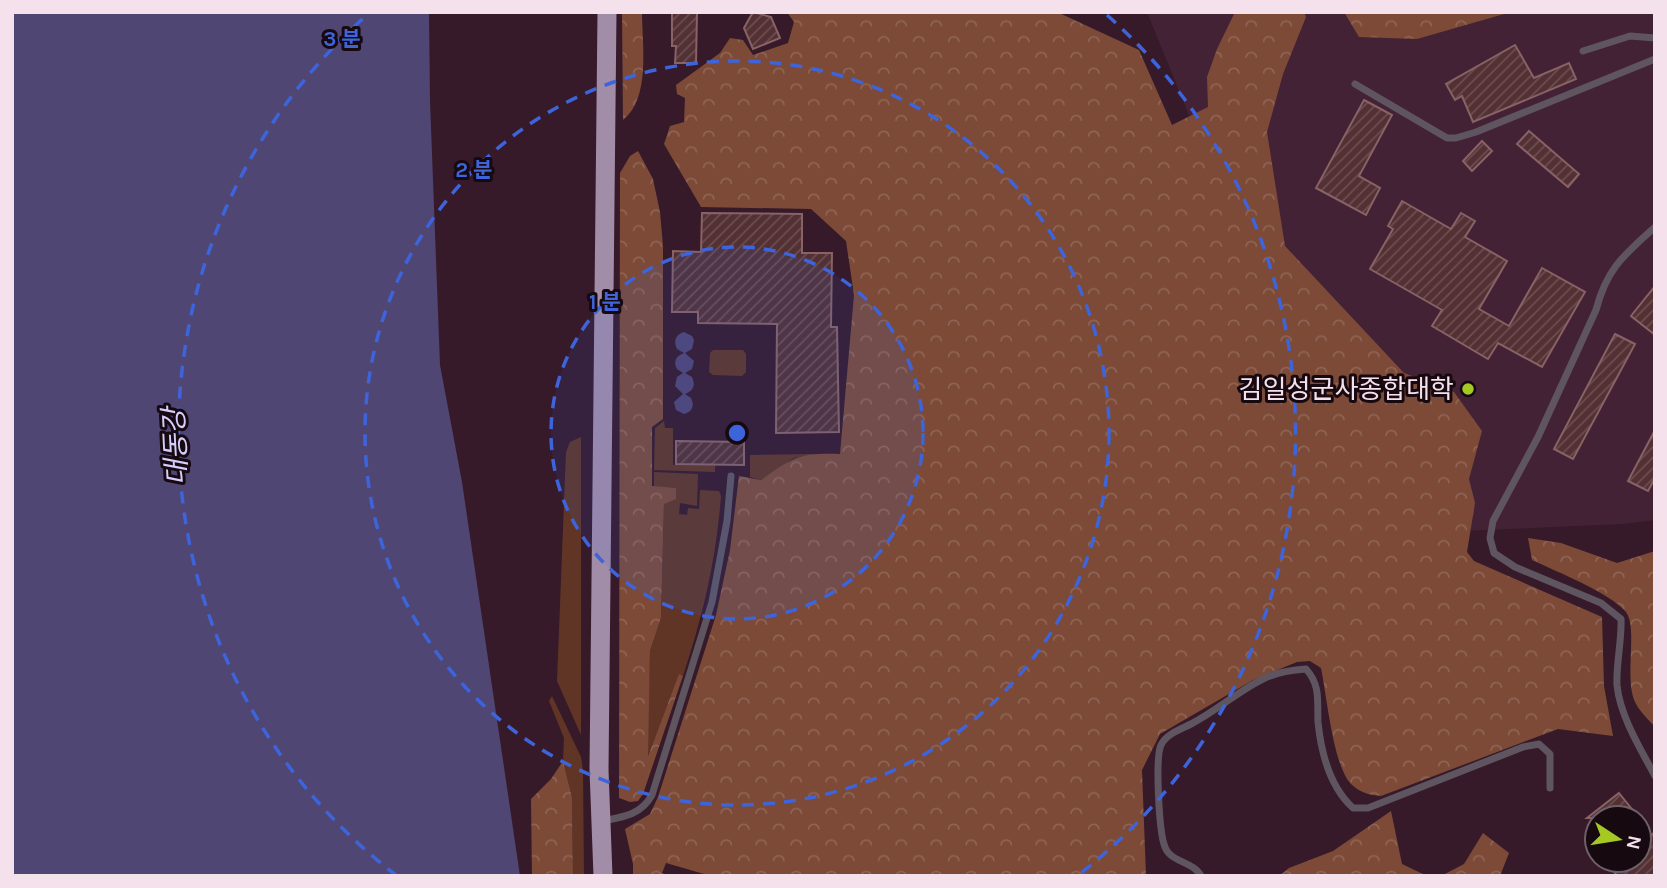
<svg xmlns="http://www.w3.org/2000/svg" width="1667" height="888" font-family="Karla,'Noto Sans KR',sans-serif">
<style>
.built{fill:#442235}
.grass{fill:#603525}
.forest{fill:url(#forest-crowns)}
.water{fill:#504673}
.building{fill:url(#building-hatch);stroke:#886265;stroke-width:2}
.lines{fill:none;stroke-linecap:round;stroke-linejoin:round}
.service{stroke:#5e5560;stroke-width:7}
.trunk{stroke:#a28da8;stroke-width:19}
.ring{fill:none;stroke:#3d64db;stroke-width:3.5;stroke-dasharray:12 9}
.poi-dot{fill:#a5c823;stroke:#160910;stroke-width:2.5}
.labels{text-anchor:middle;stroke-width:6;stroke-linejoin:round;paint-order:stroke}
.poi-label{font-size:26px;fill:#f5e1eb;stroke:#160910;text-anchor:end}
.water-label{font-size:28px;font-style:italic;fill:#d5cdfb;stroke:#160910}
.centre{fill:#3d64db;stroke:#160910;stroke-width:3.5}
.ring-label{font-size:21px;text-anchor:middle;font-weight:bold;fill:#3d64db;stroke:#160910;stroke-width:6;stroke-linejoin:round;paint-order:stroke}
</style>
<defs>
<pattern id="forest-crowns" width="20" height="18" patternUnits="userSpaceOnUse" patternTransform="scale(1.75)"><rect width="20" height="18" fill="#7c4a37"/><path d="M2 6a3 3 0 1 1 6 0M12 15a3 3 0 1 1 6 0" fill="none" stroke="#8f6454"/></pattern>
<pattern id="building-hatch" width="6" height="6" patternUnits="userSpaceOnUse" patternTransform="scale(1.75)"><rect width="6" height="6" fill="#523033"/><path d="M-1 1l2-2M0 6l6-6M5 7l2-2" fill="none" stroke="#6c4e51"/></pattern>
</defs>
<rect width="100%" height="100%" fill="#361a29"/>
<!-- built -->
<polygon class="built" points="1147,12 1655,12 1655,520 1622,524 1321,537 1247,258"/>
<!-- grass -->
<g class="grass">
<polygon points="713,350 743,350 746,354 746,372 742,376 713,375 709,372 710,353"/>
<polygon points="664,421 665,428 673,428 673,465 715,465 715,472 654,470 655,428"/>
<polygon points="581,437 581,735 557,681 566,452 570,442"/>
<polygon points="815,454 794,458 761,480 750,477 750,455"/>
<path d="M654 472 698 474 697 506 680 503 679 514 687 515 688 508 699 509 700 490 719 491 721 496C716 561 703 615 683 676L679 675 647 758 650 651 661 618 664 504 675 488 654 487Z"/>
<polygon points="552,696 581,757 583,770 584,876 573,876 572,797 563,761 564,738 549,701"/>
</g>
<!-- forest -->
<g class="forest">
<path d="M622 12H642C642 45 651 98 623 120Z"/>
<path d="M787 12H1057L1139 50 1172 125 1208 107 1207 77 1217 49 1235 12H1304L1306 17 1283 74 1267 132 1285 246 1404 373 1454 392 1482 431 1469 479 1475 503 1467 552 1474 561 1602 617 1604 686 1613 736 1558 729 1381 796C1370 795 1360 793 1351 784 1333 765 1327 697 1321 668L1310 661 1297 662 1253 680 1160 734 1142 770 1146 876H711L666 863 662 873 669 876H633V864L625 829 650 814 658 797 716 615 730 550 739 476 761 480C794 457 798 453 840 454L854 295 846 241 811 209 701 207 664 144 670 126 684 122 685 98 677 94 676 85 720 53 730 38 743 40 753 55 788 43 794 22Z"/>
<polygon points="1344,12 1511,12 1417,39 1359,37"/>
<polygon points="638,151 653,179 660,212 663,246 663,419 652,427 652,486 676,488 676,499 664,504 661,618 650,651 648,756 679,674 683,676 643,794 638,801 630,802 619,798 620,173 630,156"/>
<path d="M1528 538 1561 543 1617 563 1655 551V727C1649 720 1639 711 1635 702 1624 678 1638 628 1626 612 1609 592 1557 572 1532 560Z"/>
<polygon points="563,761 572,797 573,876 532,876 531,799 551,779"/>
<polygon points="1391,811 1402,864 1427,876 1279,876 1289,868 1333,851"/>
<polygon points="1483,833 1509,853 1500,876 1441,876 1464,864"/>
</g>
<!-- water -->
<g class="water">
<polygon points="12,12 429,12 430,101 440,365 462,482 520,876 12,876"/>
<path d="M684 332 692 336 694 340 692 349 685 353 694 361 692 369 685 373 692 377C696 386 693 391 685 394L691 398C695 406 692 412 684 414L676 410 674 402 683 394 675 386 677 377 683 373 677 369C673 361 676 356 684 353L677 349C673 341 676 334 684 332Z"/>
</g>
<!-- building -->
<g class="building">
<polygon points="672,12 697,12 696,63 675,63 676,46 672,46"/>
<polygon points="753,12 771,17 780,38 753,49 744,28"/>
<polygon points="1515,45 1534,78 1569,63 1576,79 1473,122 1462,96 1455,100 1446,84"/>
<polygon points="1364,100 1392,115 1359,176 1380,188 1366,215 1316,188"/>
<polygon points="1529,131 1579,174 1568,187 1517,144"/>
<polygon points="1482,141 1492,151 1472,171 1463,161"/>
<polygon points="1402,201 1451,229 1461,213 1475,221 1465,237 1507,261 1479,309 1509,326 1542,268 1585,292 1542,367 1498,343 1488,359 1432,326 1442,310 1370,269 1393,229 1388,226"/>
<polygon points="702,213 802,214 802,253 832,253 831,327 837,327 839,432 776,433 777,324 698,323 698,312 672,312 673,251 701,252"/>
<polygon points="1655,286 1655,335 1631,316"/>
<polygon points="1615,334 1635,344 1573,459 1554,449"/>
<polygon points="1655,430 1655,478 1648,491 1628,481"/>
<polygon points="676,441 744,442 744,465 676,464"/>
<polygon points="1619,793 1639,818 1623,818 1619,813 1613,818 1587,818"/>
<polygon points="1639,824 1649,837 1655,832 1655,876 1617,876 1606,860 1639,860"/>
</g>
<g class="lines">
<!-- service -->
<g class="service">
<polyline points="1583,51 1630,36 1655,38"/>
<polyline points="1355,84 1447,138 1456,138 1476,132 1655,59"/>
<path d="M1655 227C1624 255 1607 268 1596 310L1538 437 1493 521 1490 538 1494 553 1515 567 1601 603 1621 619C1622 640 1616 663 1617 685 1620 716 1640 748 1655 776"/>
<path d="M602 821C623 817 641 815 652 795L712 602 727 521 731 476"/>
<path d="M1201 876C1193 861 1170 862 1165 847 1159 833 1155 758 1161 745 1166 734 1181 729 1191 724 1217 711 1239 690 1265 678 1278 672 1292 670 1306 669 1321 686 1317 701 1318 722 1321 752 1330 787 1353 808H1368L1523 747 1539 744 1550 754V788"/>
</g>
<!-- trunk -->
<polyline class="trunk" points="603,876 599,770 607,12"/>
</g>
<!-- distance rings -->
<circle cx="737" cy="433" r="186" fill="#3d64db" fill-opacity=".12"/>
<g class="ring">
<circle cx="737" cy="433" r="186"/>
<circle cx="737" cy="433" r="372"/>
<path d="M397 876A558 558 0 0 1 367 15M1107 15A558 558 0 0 1 1077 876"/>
</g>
<!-- markers -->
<circle class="poi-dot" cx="1468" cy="389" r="7"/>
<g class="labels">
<!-- poi labels -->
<g class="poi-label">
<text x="1454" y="398">김일성군사종합대학</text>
</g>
<!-- water labels -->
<g class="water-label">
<text transform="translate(175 447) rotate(-93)" y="10">대동강</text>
</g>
</g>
<circle cx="737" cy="433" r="10" class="centre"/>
<g class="ring-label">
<text x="342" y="46">3 분</text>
<text x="474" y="177">2 분</text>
<text x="605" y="309">1 분</text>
</g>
<!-- border -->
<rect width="1667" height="888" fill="none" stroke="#f5e1eb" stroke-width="28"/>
<!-- north arrow -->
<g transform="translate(1618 839) rotate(102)"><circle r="33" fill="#160910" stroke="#6f5f68" stroke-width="2"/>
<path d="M0-5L12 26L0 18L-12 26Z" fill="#a5c823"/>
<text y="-10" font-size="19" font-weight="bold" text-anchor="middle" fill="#f5e1eb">N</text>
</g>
</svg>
